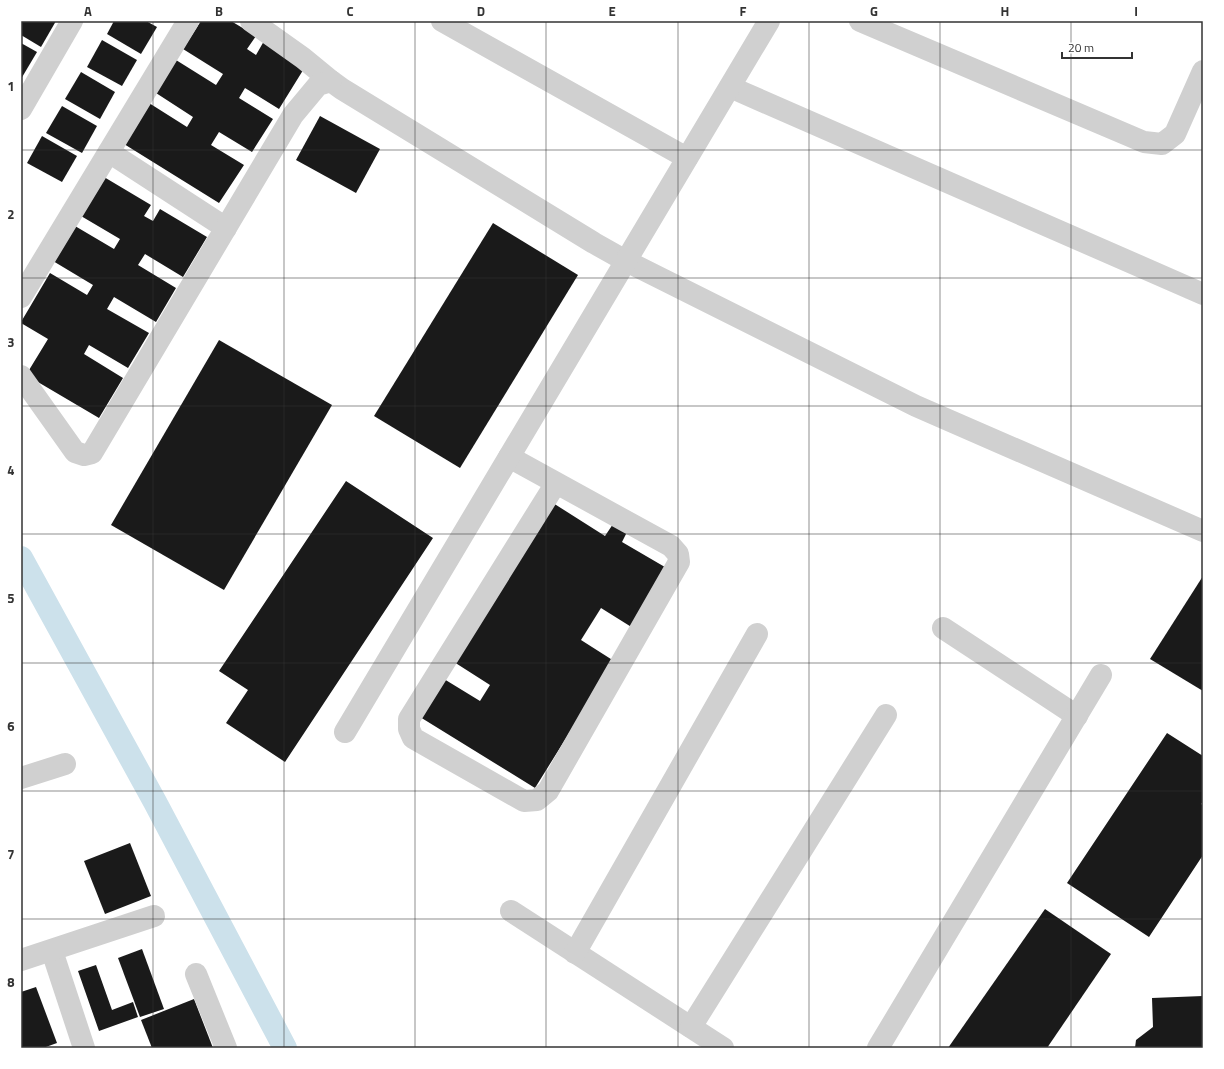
<svg xmlns="http://www.w3.org/2000/svg" width="1224" height="1069" font-family="'Titillium Web',sans-serif">
<style>
.lines{fill:none;stroke-linecap:round;stroke-linejoin:round}
.canal{stroke:#cce1eb;stroke-width:24}
.building{fill:#1a1a1a}
.street{stroke:#d0d0d0;stroke-width:22}
.grid{fill:none;stroke:#333;stroke-width:1;stroke-opacity:0.55}
.neatline{fill:none;stroke:#333;stroke-width:1.5}
.grid-label{font-size:13px;text-anchor:middle;font-weight:bold;fill:#333}
</style>
<rect width="100%" height="100%" fill="#fff"/>
<g class="lines">
<!-- canal -->
<polyline class="canal" points="21,558 155,802 285,1048"/>
</g>
<!-- building -->
<g class="building">
<polygon points="21,21 56,21 41,47 21,35"/>
<polygon points="114,21 146,21 157,27 141,54 107,34"/>
<polygon points="201,21 231,21 256,36 247,49 256,55 264,41 305,67 279,109 245,88 239,98 273,119 252,152 219,132 211,145 244,165 219,203 124,144 149,103 187,127 193,117 156,93 176,60 216,85 223,74 183,49"/>
<polygon points="102,40 137,60 122,86 87,67"/>
<polygon points="21,43 37,52 21,79"/>
<polygon points="81,72 115,92 100,119 65,99"/>
<polygon points="62,106 97,126 82,153 46,133"/>
<polygon points="320,116 380,149 356,193 296,160"/>
<polygon points="42,136 77,156 62,182 27,163"/>
<polygon points="104,177 151,205 144,216 153,221 160,209 207,237 183,277 145,254 138,265 176,288 156,322 114,297 107,309 149,333 128,368 89,345 84,354 123,378 99,418 26,375 48,339 21,323 21,322 50,273 87,295 93,285 53,261 75,226 114,249 120,239 81,216"/>
<polygon points="493,223 578,275 460,468 374,416"/>
<polygon points="219,340 332,405 224,590 111,525"/>
<polygon points="346,481 433,538 285,762 226,723 248,690 219,671"/>
<polygon points="553,503 605,536 617,518 630,526 622,542 670,570 633,628 601,608 581,640 614,661 535,788 420,717 444,679 480,701 490,685 454,662"/>
<polygon points="1203,576 1203,691 1150,659"/>
<polygon points="1167,733 1203,756 1203,802 1201,804 1203,805 1203,855 1149,937 1067,883"/>
<polygon points="130,843 151,896 105,914 84,861"/>
<polygon points="1045,909 1111,954 1047,1048 948,1048"/>
<polygon points="142,949 164,1009 140,1017 118,958"/>
<polygon points="96,965 112,1010 133,1002 138,1017 99,1031 78,971"/>
<polygon points="36,987 57,1043 43,1048 21,1048 21,992"/>
<polygon points="1203,996 1203,1048 1135,1048 1136,1040 1153,1027 1152,998"/>
<polygon points="194,999 213,1048 152,1048 141,1020"/>
</g>
<g class="lines">
<!-- street -->
<g class="street">
<polyline points="251,21 303,58 331,81 342,89 594,243 626,261 916,406 1203,531"/>
<polyline points="442,21 687,158"/>
<polyline points="860,21 1144,142 1162,144 1175,134 1203,71"/>
<polyline points="730,87 1203,294"/>
<polyline points="21,109 72,21"/>
<polyline points="109,152 226,228"/>
<polyline points="21,297 188,21"/>
<polyline points="21,376 75,452 84,455 92,453 293,115 318,85 331,81"/>
<polyline points="509,457 671,546 678,554 679,562 548,791 537,800 524,801 413,738 409,729 409,719 556,483"/>
<polyline points="943,628 1077,716"/>
<polyline points="345,732 769,21"/>
<polyline points="21,778 65,764"/>
<polyline points="511,911 723,1048"/>
<polyline points="52,951 84,1048"/>
<polyline points="575,953 757,634"/>
<polyline points="21,960 154,916"/>
<polyline points="196,974 226,1048"/>
<polyline points="691,1027 886,715"/>
<polyline points="878,1048 1101,675"/>
</g>
</g>
<!-- grid -->
<path class="grid" d="M153 21V1048M284 21V1048M415 21V1048M546 21V1048M678 21V1048M809 21V1048M940 21V1048M1071 21V1048M21 150H1203M21 278H1203M21 406H1203M21 534H1203M21 663H1203M21 791H1203M21 919H1203"/>
<!-- border -->
<rect width="1224" height="1069" fill="none" stroke="#ffffff" stroke-width="44"/>
<!-- scale -->
<path d="M1062 52v6h70v-6" fill="none" stroke="#333333" stroke-width="2"/>
<text x="1068" y="52" font-size="12" fill="#333333" stroke="#ffffff" stroke-width="3" paint-order="stroke">20 m</text>
<rect x="22" y="22" width="1180" height="1025" class="neatline"/>
<g class="grid-label">
<text x="88" y="16">A</text>
<text x="219" y="16">B</text>
<text x="350" y="16">C</text>
<text x="481" y="16">D</text>
<text x="612" y="16">E</text>
<text x="743" y="16">F</text>
<text x="874" y="16">G</text>
<text x="1005" y="16">H</text>
<text x="1136" y="16">I</text>
<text x="11" y="91">1</text>
<text x="11" y="219">2</text>
<text x="11" y="347">3</text>
<text x="11" y="475">4</text>
<text x="11" y="603">5</text>
<text x="11" y="731">6</text>
<text x="11" y="859">7</text>
<text x="11" y="987">8</text>
</g>
</svg>
